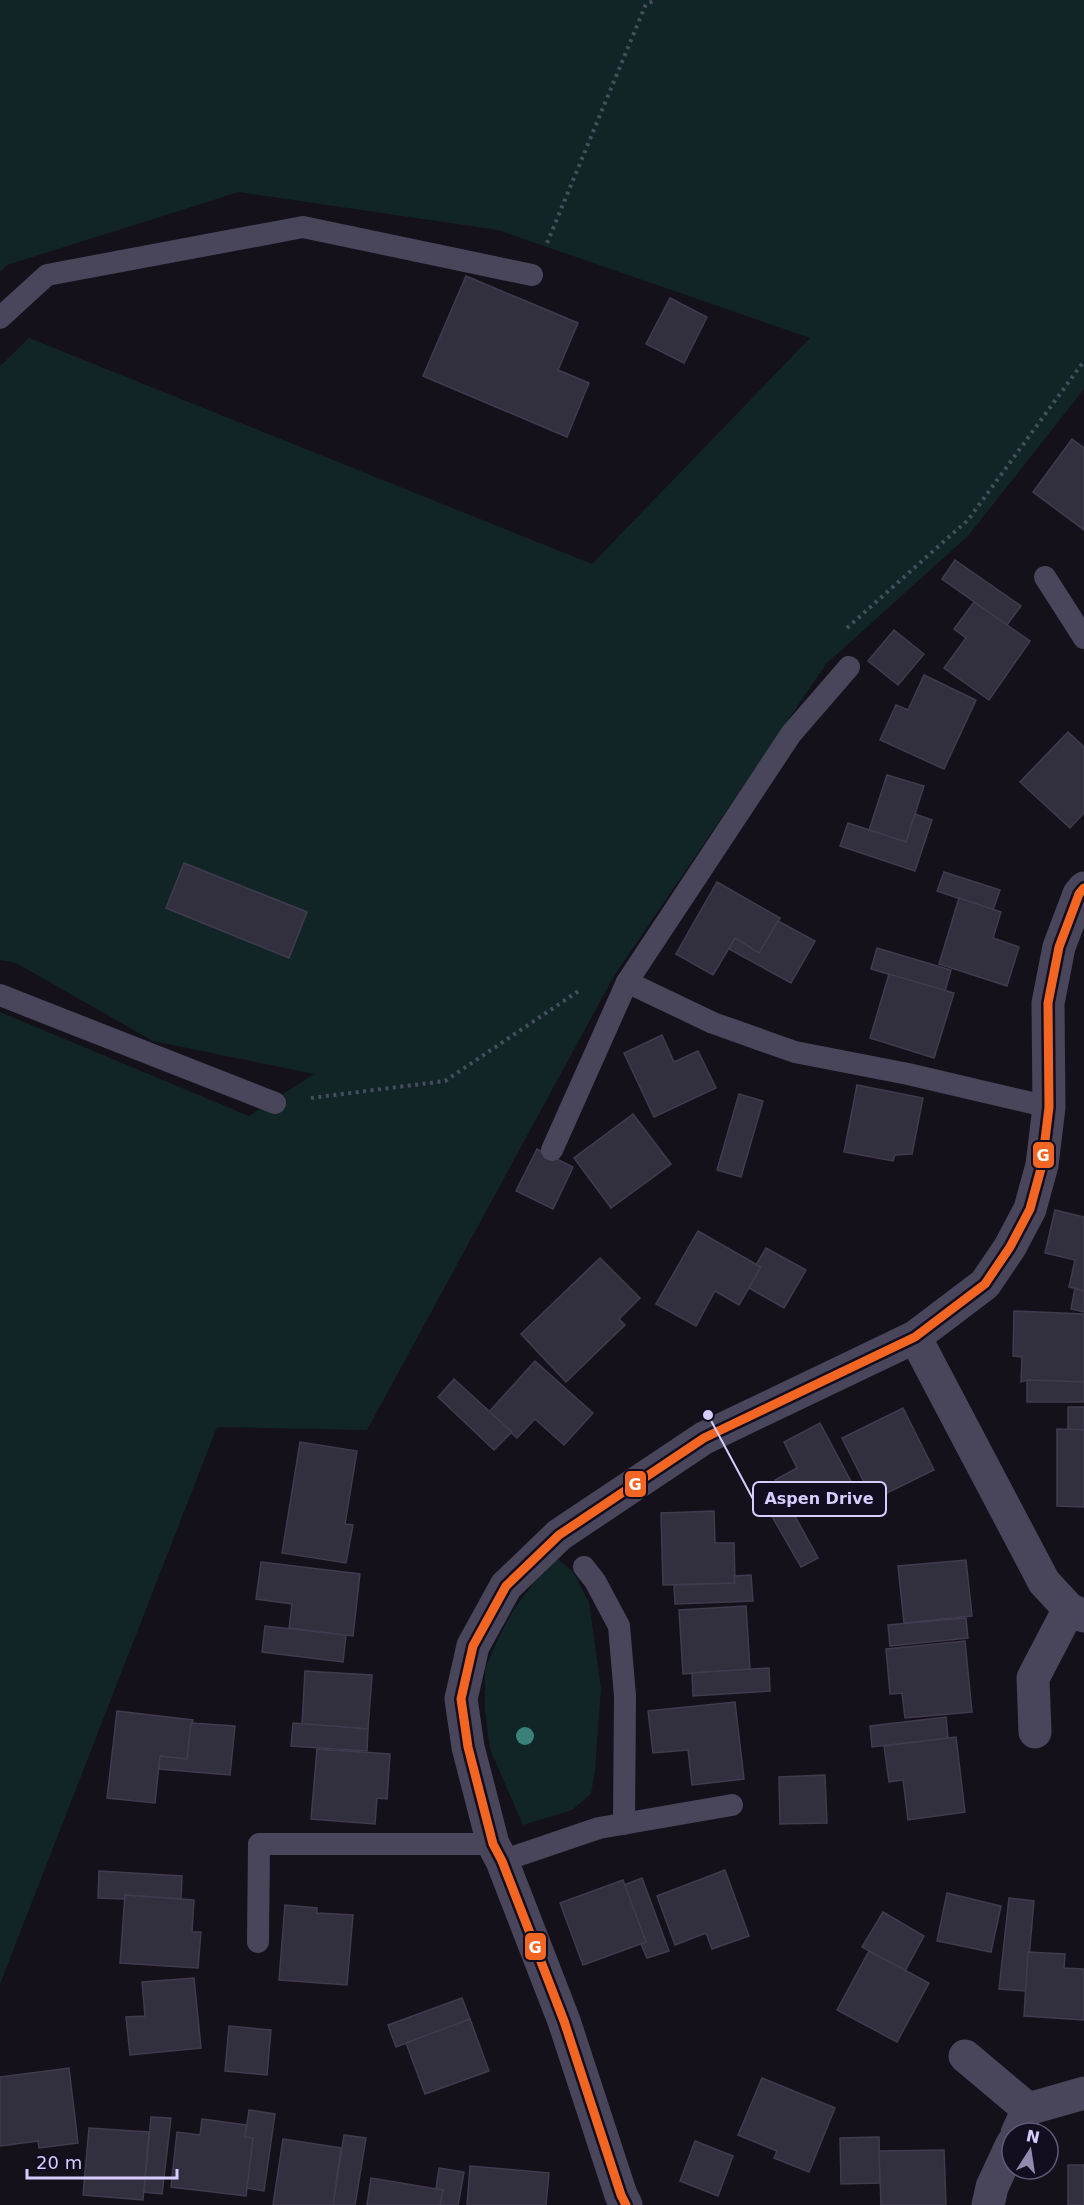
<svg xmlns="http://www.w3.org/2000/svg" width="1084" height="2205" font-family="'DejaVu Sans',sans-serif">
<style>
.green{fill:#112527;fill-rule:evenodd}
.building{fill:#322f3e;stroke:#413b4f;stroke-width:1.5}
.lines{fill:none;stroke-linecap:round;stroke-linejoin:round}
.path{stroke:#444e5c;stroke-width:4;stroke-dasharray:3 4.5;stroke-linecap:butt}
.lane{stroke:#49465c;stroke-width:22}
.street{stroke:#49465c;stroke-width:33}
.bus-1-casing{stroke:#120d1f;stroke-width:14}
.bus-1{stroke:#f26522;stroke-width:9}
.tree{fill:#3c807a}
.leader{fill:none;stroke:#d7cdfe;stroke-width:2}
.callout-dot{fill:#d7cdfe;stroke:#120d1f;stroke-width:2}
.callout{fill:#120d1f;stroke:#d7cdfe;stroke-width:2}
.callout-label{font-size:16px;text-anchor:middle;font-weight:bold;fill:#d7cdfe}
.line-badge{stroke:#120d1f;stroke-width:2}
.badge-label{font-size:16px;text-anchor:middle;font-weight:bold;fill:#fff}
</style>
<rect width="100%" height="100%" fill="#14111b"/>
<!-- green -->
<g class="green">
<path d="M0 0H1084V389L968 536 826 664 614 976 367 1430 217 1427 0 1984V1012L249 1116 314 1074 153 1041 16 963 0 960V366L29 338 592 564 810 338 498 230 239 192 7 265 0 272ZM184 863 306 912 288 957 166 908Z"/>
<polygon points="557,1558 573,1572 589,1602 601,1688 595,1770 591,1794 572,1810 523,1825 490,1749 485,1711 485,1669 499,1637 514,1609 534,1583"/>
</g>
<!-- building -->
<g class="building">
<polygon points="466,276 578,323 558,370 589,383 567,437 423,376"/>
<polygon points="670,298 707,317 684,363 646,344"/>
<polygon points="1072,439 1084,448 1084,530 1033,492"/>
<polygon points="955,560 1021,606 1007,625 942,579"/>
<polygon points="974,602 1030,641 989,700 944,668 966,638 954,629"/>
<polygon points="894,630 924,654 898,685 868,661"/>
<polygon points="924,675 976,700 944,769 880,740 896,705 908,710"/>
<polygon points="1068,732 1084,747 1084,813 1070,828 1020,782"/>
<polygon points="887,775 924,786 906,842 869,830"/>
<polygon points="915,814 932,820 915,871 840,846 848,823 906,842"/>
<polygon points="184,863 307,912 289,958 166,908"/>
<polygon points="944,872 1000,890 993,910 937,891"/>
<polygon points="717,882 780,918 759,953 735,938 713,975 676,954"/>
<polygon points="959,898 1001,912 993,938 1019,947 1007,986 939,964"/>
<polygon points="778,921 815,941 791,983 729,949 735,938 759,953"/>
<polygon points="877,948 951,970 945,991 871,969"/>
<polygon points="889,974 954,993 934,1058 870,1038"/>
<polygon points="662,1035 674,1062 698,1051 716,1088 654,1117 624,1053"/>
<polygon points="857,1085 923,1098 912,1154 895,1155 893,1161 844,1152"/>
<polygon points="739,1094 763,1101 741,1177 717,1170"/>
<polygon points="633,1114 671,1164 611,1208 574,1158"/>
<polygon points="537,1149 573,1167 553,1209 516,1191"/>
<polygon points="1055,1210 1084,1217 1084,1291 1069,1287 1075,1260 1045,1253"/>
<polygon points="698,1231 761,1267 739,1305 715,1291 696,1326 656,1304"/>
<polygon points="766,1248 806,1270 784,1308 749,1288 761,1267 756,1265"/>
<polygon points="600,1258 640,1298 619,1319 625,1325 566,1382 521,1334"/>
<polygon points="1075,1288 1084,1291 1084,1312 1071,1309"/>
<polygon points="1014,1311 1084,1314 1084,1382 1027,1380 1021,1382 1022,1357 1013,1356"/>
<polygon points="535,1361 593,1413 564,1445 535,1419 517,1438 489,1412"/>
<polygon points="454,1379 512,1432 494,1450 438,1397"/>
<polygon points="1027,1380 1084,1382 1084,1402 1027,1402"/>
<rect x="1068" y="1407" width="16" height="23"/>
<polygon points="903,1408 934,1470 873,1500 842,1438"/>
<polygon points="820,1423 854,1487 795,1517 775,1480 797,1468 784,1442"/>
<polygon points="1057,1429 1084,1430 1084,1507 1057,1506"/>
<polygon points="300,1442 357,1451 345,1524 353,1525 346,1563 282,1553"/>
<polygon points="780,1489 818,1558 801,1567 762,1499"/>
<polygon points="714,1511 715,1543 734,1543 735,1583 663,1585 661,1513"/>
<polygon points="966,1560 972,1616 904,1623 898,1566"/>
<polygon points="261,1562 360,1574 353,1636 289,1628 292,1604 256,1599"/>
<polygon points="751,1575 753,1601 675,1604 674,1585 735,1583 734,1576"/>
<polygon points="746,1606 750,1669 683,1674 679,1610"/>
<polygon points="966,1618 968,1638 890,1646 888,1625"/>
<polygon points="265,1626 346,1635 343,1662 262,1652"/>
<polygon points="965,1641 972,1712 905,1718 902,1693 890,1694 886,1649"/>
<polygon points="769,1668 770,1691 693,1696 692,1673"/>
<polygon points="305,1671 372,1675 368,1729 302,1724"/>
<polygon points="735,1702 744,1779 692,1785 688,1750 653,1753 648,1711"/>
<polygon points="117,1711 193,1720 187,1759 160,1756 155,1803 107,1798"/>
<polygon points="946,1717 948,1738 872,1747 870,1726"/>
<polygon points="191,1723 235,1726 230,1775 159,1769 160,1756 187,1759"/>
<polygon points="293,1723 368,1729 367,1751 291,1746"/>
<polygon points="956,1737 965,1812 908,1820 903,1780 889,1782 884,1746"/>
<polygon points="317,1749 390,1754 387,1799 377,1798 375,1824 311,1819"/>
<polygon points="825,1775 827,1823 780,1824 779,1777"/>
<polygon points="725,1870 749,1936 712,1949 706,1933 675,1945 657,1896"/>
<polygon points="99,1871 182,1876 181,1899 125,1895 124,1899 98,1898"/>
<polygon points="642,1878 669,1951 647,1958 641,1944 646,1942 624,1885"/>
<polygon points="623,1880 646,1942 583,1965 560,1903"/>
<polygon points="947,1893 1001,1906 991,1952 937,1941"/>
<polygon points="125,1895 194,1900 192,1932 201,1932 198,1968 120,1963"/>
<polygon points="1009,1898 1034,1901 1026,1991 999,1989"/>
<polygon points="285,1905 317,1908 317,1913 353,1915 347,1985 279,1980"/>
<polygon points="883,1912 924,1936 905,1971 862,1947"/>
<polygon points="869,1951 929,1983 897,2042 837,2010"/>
<polygon points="1028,1952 1065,1954 1064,1968 1084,1969 1084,2020 1024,2016"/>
<polygon points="194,1978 201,2048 130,2055 126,2017 145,2016 142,1982"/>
<polygon points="462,1998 470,2019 396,2047 388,2025"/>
<polygon points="470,2019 489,2071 425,2094 406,2043"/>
<polygon points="229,2026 271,2030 267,2075 225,2071"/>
<polygon points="69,2068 78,2143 39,2148 38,2141 0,2146 0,2077"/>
<polygon points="762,2078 835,2108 809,2172 774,2158 777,2151 738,2135"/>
<polygon points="249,2110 275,2114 264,2191 246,2188 253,2138 245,2137"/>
<polygon points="151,2117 171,2118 162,2194 144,2192"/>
<polygon points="202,2119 246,2125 245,2137 253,2138 246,2196 171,2187 177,2132 200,2135"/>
<polygon points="89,2128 149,2132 143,2200 83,2195"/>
<polygon points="344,2135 366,2138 355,2205 333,2205"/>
<polygon points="879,2137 880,2183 841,2184 840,2138"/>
<polygon points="283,2139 341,2148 333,2205 273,2205"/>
<polygon points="695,2141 733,2156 718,2196 680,2181"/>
<polygon points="944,2150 946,2205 881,2205 879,2151"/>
<rect x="1068" y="2165" width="16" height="40"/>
<polygon points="470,2166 549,2173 546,2205 467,2205"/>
<polygon points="439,2168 464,2172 458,2205 440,2205 443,2190 436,2189"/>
<polygon points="371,2178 443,2190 440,2205 367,2205"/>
</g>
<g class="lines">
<!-- path -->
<g class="path">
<polyline points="547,243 646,4 656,0"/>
<polyline points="847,628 968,520 1084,361"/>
<polyline points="311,1098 445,1081 580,990"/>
</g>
<!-- lane -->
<g class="lane">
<polyline points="0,318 47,275 303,227 532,275"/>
<polyline points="1045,577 1084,638"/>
<polyline points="627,982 713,1023 795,1052 908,1074 1049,1107"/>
<polyline points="0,995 275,1103"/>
<polyline points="552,1150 627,982 791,734 849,667"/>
<polyline points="584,1567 595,1581 619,1626 625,1696 624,1824"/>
<polyline points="502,1861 599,1828 732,1805"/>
<polyline points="258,1942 259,1844 493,1844"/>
</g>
<!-- street -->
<g class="street">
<polyline points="915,1337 1044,1582 1069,1609 1084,1616"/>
<polyline points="1035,1732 1033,1678 1069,1609"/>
<polyline points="965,2056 1028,2109"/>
<polyline points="1017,2133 1028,2109 1084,2093"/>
<polyline points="626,2205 621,2195 564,2021 502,1861 493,1844 468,1747 461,1699 473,1646 506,1586 559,1535 704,1438 915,1337 985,1284 1010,1247 1030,1209 1042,1165 1049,1107 1048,1003 1059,947 1079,894 1084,888"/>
<polyline points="988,2205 992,2187 1012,2144"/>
</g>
<defs>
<polyline id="bus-1" points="626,2205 621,2195 564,2021 502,1861 493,1844 468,1747 461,1699 473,1646 506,1586 559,1535 704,1438 915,1337 985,1284 1010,1247 1030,1209 1042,1165 1049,1107 1048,1003 1059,947 1079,894 1084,888"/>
</defs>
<!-- bus-1 casing -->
<use href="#bus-1" class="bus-1-casing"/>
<!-- bus-1 -->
<use href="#bus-1" class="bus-1"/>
</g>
<!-- trees -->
<circle class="tree" cx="525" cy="1736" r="9"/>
<!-- callouts -->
<path class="leader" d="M708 1415L753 1499"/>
<circle class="callout-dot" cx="708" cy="1415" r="6"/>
<rect class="callout" x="753" y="1482" width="133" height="34" rx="6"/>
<g class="callout-label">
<text x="819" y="1504">Aspen Drive</text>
</g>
<g class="line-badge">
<rect x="1032" y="1141" width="23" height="28" rx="6" fill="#f26522"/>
<rect x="624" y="1470" width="23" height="28" rx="6" fill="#f26522"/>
<rect x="524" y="1932" width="23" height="29" rx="6" fill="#f26522"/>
</g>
<g class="badge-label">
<text x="1043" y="1161">G</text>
<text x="635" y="1490">G</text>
<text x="535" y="1953">G</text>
</g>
<!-- north arrow -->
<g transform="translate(1030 2151) rotate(12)"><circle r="28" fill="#120d1f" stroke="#615a78" stroke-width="1.5"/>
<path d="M0-4.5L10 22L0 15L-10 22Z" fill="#938baf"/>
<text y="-9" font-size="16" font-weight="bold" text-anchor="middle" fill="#d7cdfe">N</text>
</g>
<!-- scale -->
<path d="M27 2169v9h150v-9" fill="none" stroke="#d7cdfe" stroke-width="3"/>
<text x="36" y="2169" font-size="18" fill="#d7cdfe" stroke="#120d1f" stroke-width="4.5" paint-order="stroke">20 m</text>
</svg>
